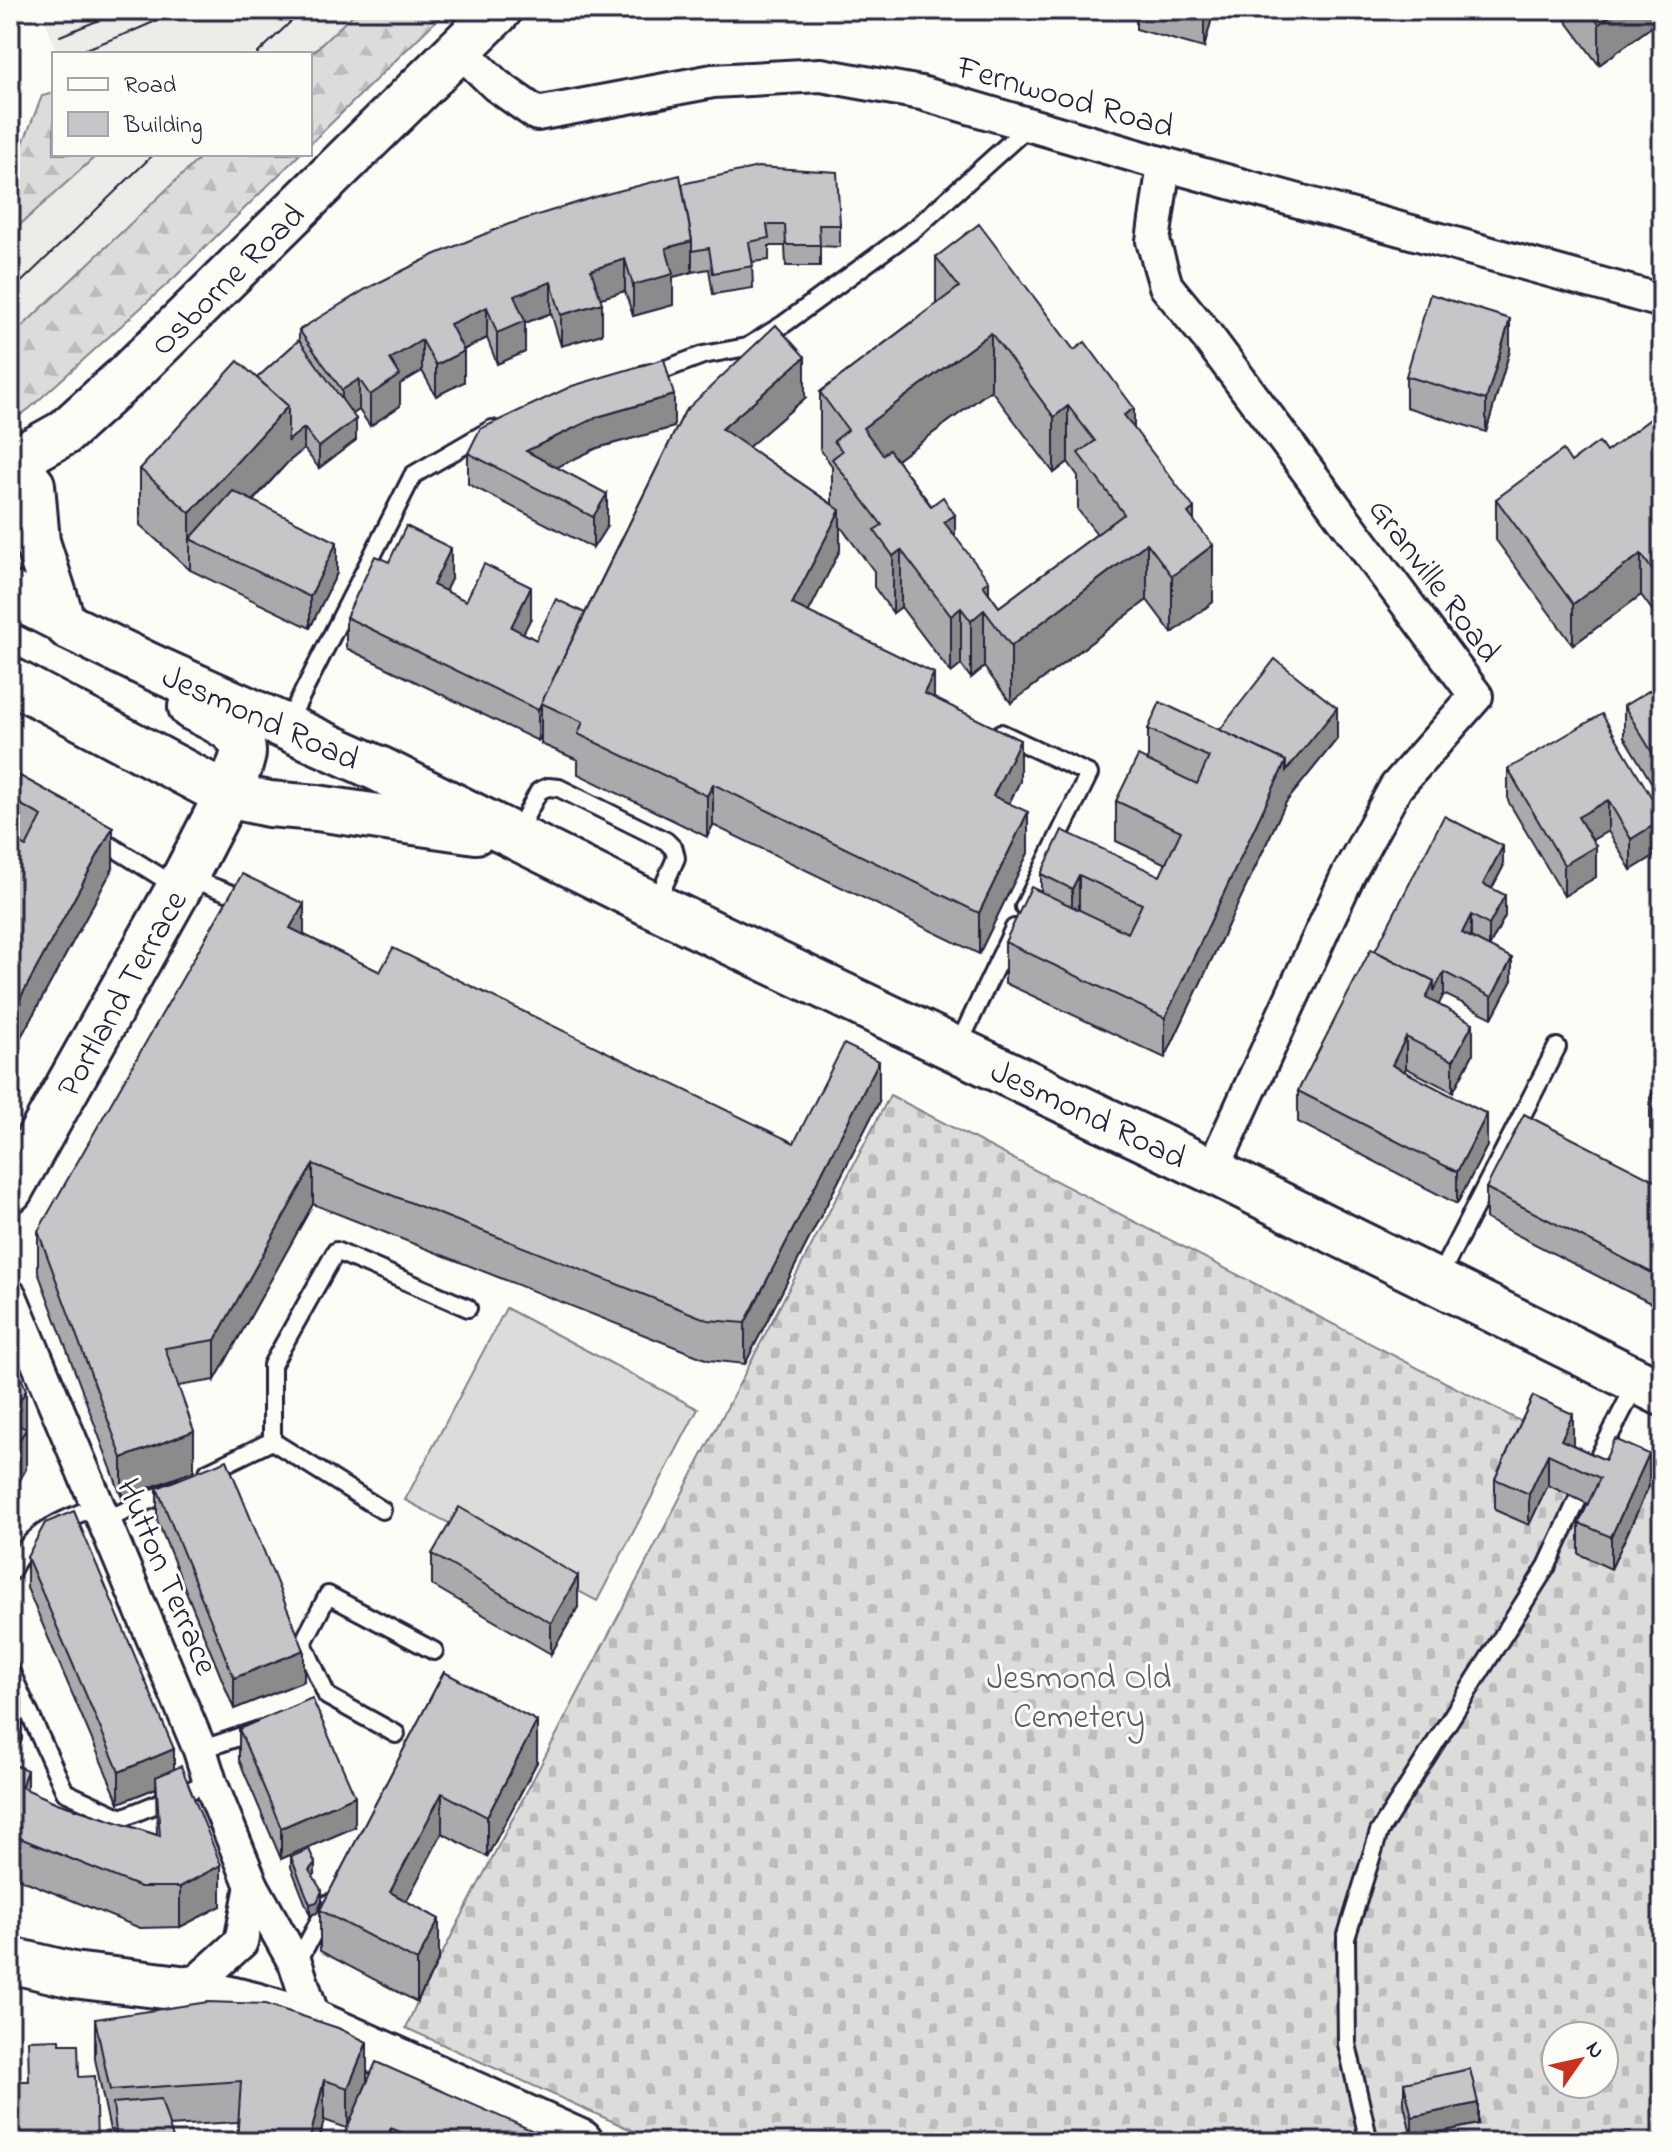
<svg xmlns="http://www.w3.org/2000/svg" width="1672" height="2152" font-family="'Indie Flower',sans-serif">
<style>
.built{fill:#ecece9}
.forest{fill:url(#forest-firs);stroke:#807f8b;stroke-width:2}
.cemetery{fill:url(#cemetery-stones);stroke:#807f8b;stroke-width:2;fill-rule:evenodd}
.pitch{fill:#dddcdb;stroke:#807f8b;stroke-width:2}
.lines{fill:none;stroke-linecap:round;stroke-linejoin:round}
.service-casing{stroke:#22223b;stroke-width:22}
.minor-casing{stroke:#22223b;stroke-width:38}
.secondary-casing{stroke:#22223b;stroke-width:50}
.trunk-casing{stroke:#22223b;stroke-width:50}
.service{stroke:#fdfcf7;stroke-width:16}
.minor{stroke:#fdfcf7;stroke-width:32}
.secondary{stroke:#fdfcf7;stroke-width:44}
.trunk{stroke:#fdfcf7;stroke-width:44}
.tram{stroke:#22223b;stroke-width:2}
.wall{fill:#aaaaac;stroke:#22223b;stroke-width:2;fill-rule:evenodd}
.shaded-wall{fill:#8b8b8c;stroke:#22223b;stroke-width:2}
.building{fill:#c6c6c8;stroke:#22223b;stroke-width:2;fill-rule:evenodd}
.labels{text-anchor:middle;stroke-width:6;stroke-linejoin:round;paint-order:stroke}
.street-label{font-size:34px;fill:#22223b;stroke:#fdfcf7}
.park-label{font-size:34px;fill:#5a5a6b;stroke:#fdfcf7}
</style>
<defs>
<pattern id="forest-firs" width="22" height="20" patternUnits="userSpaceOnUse" patternTransform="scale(2)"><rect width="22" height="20" fill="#dddcdb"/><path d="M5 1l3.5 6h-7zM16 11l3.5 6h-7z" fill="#bdbcbd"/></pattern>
<pattern id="cemetery-stones" width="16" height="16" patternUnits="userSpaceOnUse" patternTransform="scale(2)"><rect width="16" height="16" fill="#dddcdb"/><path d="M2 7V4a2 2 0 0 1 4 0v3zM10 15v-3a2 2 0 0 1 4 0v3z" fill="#bdbcbd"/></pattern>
</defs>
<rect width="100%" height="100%" fill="#fdfcf7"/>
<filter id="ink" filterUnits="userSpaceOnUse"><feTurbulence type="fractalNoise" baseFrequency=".0125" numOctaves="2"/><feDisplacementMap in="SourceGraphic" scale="16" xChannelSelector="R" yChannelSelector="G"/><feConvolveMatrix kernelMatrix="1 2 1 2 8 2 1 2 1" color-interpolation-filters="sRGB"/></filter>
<g filter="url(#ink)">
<!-- built -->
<g class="built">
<polygon points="81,10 447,10 310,144 310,54 57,54 45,19 63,17"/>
<polygon points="54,154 300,154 175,277 29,409 10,422 10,187"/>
</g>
<!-- forest -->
<g class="forest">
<polygon points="358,10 447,10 310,144 310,55"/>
<polygon points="54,93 54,154 98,154 10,234 10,170 13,168 42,96"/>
<polygon points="204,154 300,154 175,277 29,409 10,422 10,338"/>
</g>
<!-- cemetery -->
<path class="cemetery" d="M890 1095 1615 1470 1662 1492V2142H658L406 2028 417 2002ZM1556 2036H1604V2084H1556Z"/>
<!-- pitch -->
<polygon class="pitch" points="506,1308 698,1409 597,1601 405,1500"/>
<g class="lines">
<defs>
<g id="service">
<polyline points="645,374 655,373 703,355 747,347 784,324 918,226 1030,125"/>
<polyline points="286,726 413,475 492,429"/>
<polyline points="1001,733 1089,774 1024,907"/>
<polyline points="95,836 177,887"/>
<polyline points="515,836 539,791 548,787 559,788 666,841 674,849 676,858 656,903"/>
<polyline points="186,877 251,901"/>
<polyline points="957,1048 1014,928"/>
<polyline points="1437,1281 1557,1047"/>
<polyline points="208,1472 272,1441"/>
<polyline points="1590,1474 1636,1384"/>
<polyline points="382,1510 272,1441 272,1365 336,1251 468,1308"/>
<polyline points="105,1520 177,1488"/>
<path d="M10 1573C31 1530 58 1523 99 1505"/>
<polyline points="10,1670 65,1792 122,1818 210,1782"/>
<polyline points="396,1734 327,1696 303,1643 328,1595 434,1651"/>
<polyline points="200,1750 259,1730"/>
<polyline points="296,1965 329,1903"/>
<polyline points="1369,2142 1347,2044 1346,1938 1379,1832 1547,1566 1578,1499"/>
</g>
<g id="minor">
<polyline points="459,49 496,85 537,114 713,81 821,75 921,93 1164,164 1662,301"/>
<polyline points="1164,164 1153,241 1166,286 1207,336 1476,696 1396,787 1349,873 1212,1171"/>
<polyline points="10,1296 200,1750 210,1782 252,1886 296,1965 315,2023"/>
<polyline points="189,1989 241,1942 252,1886"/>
</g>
<g id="secondary">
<path id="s1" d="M10 463 64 433 127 376 499 10"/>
<polyline points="32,485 37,542 62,620"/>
<path id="s2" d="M10 1190 179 888 227 795"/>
<polyline points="10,1960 73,1975 189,1989 254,2005 315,2023 580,2142"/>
</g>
<g id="trunk">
<path id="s3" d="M10 594 62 620 69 627 150 666 379 769 655 906 1212 1171 1662 1393"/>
<polyline points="10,680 227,795 269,804 317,808 476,831"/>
<path d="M191 707C208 717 243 728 243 752 243 762 231 784 227 795"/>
</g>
</defs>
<!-- service casing -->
<use href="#service" class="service-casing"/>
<!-- minor casing -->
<use href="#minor" class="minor-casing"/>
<!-- secondary casing -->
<use href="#secondary" class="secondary-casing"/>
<!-- trunk casing -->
<use href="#trunk" class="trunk-casing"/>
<!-- service -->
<use href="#service" class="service"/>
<!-- minor -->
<use href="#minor" class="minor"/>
<!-- secondary -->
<use href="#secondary" class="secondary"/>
<!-- trunk -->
<use href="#trunk" class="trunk"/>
<!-- tram -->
<g class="tram">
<polyline points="60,36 124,10"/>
<polyline points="73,54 133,31 181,10"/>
<polyline points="257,54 303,10"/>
<polyline points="10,293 154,154"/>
</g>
</g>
<!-- wall -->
<g class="wall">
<polygon points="1041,10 1067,10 1065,17"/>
<polygon points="1136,10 1214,10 1204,48 1136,29"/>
<polygon points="1558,10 1662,10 1662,19 1599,65"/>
<polygon points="682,184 840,225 840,247 820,246 820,266 786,266 785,246 769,246 769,260 752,262 753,288 713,294 709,269 692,272 673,277 673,305 633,316 625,291 600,298 602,334 561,346 551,313 525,323 525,352 497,364 487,338 463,350 464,382 436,396 422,371 400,384 400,406 370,426 359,410 353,414 356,440 319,468 304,449 288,462 253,501 337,573 310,628 190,570 140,525 140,469 257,378 299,340 299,330"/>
<path d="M936 257 1134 429 1194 520 1213 602 1172 633 1147 600 1011 703 984 667 971 678 961 665 951 673 901 607 893 613 874 587V571L840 526V550L808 612 934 698 1020 781 1009 803 1028 853 979 954 713 825 707 837 578 774V760L541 744V735L538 741 346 648V617L389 562 451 579 445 591 466 601 531 618 523 633 536 640 585 613 685 411 805 398 748 447 832 504V466L820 449V392L936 304ZM991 390 1054 473 1068 462 1078 476V510L1097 534 999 607 989 593 955 537 897 460Z"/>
<polygon points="1510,350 1486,432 1406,407 1406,376"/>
<polygon points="674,427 597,448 557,467 607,526 593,548 468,484 468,453"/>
<polygon points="1662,430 1655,614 1641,595 1573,645 1496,540 1496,499 1571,462 1606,452"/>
<polygon points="1662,683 1662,800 1624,737 1624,706"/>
<polygon points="1148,729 1220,730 1337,739 1286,802 1165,1058 1005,983 1005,942 1041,891 1041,874 1160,876 1166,864 1116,841 1116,801 1148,761"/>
<polygon points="1508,769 1662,815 1662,851 1631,870 1608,831 1592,840 1596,877 1564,896 1508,801"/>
<polygon points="20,776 113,868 10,1057 10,795"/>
<polygon points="1503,867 1492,888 1505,916 1489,947 1471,937 1512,980 1492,1018 1444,994 1438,1005 1473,1054 1453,1092 1406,1068 1404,1071 1487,1146 1457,1204 1298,1122 1298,1091 1375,951"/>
<polygon points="304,935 380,972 794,1143 879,1102 745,1364 708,1360 313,1204 215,1380 178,1386 194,1471 122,1498 38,1272 38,1231"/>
<polygon points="1662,1075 1662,1135 1650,1129 1650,1098"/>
<polygon points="1662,1184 1662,1309 1486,1219 1486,1188"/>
<polygon points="10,1350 26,1390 26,1469 16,1487 10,1483"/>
<polygon points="1533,1396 1573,1445 1605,1460 1649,1486 1611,1569 1579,1554 1579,1523 1588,1504 1548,1485 1529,1525 1495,1510 1495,1479"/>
<polygon points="157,1488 304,1681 234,1709 157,1520"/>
<polygon points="432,1554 578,1607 551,1654 432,1585"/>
<polygon points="27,1557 174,1769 221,1906 180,1927 140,1928 10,1875 10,1681 22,1739 13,1764 27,1790 57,1803 157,1835 156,1788 119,1803 27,1588"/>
<polygon points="444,1672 537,1762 487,1857 442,1833 406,1901 439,1959 417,2002 320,1951 320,1910"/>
<polygon points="239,1729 355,1827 281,1859 239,1760"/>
<polygon points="291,1857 315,1874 313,1876 322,1901 317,1913 310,1915 291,1867"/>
<polygon points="95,2019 367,2082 547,2142 341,2142 347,2128 324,2120 238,2122 169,2126 174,2142 114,2142 113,2130 110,2130 95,2059"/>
<polygon points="1404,2083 1478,2124 1412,2138 1404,2104"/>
</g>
<!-- shaded-wall -->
<g class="shaded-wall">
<polygon points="1204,10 1214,10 1204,48"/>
<polygon points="1619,10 1662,10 1662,19 1599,65 1599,24"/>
<polygon points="692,241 692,272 673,277 673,305 633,316 633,285 666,248"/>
<polygon points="625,259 625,291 591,301 591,270"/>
<polygon points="551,282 551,313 525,323 525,352 497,364 497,333 514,296"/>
<polygon points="602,303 602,334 561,346 561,315"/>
<polygon points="487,307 487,338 450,356 450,324"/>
<polygon points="1510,319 1510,350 1486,432 1486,400"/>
<polygon points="991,333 991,390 863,485 863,428"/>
<polygon points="422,340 422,371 400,384 400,406 370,426 370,395 390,359"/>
<polygon points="464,351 464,382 436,396 436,365"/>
<polygon points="805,357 805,398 722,470 722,429"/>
<polygon points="359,379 359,410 342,421 342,390"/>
<polygon points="674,395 674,427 597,448 526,482 526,451 597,417"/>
<polygon points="288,406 304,428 304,449 288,462 209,548 190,539 190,570 190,513"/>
<polygon points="1068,406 1068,462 1054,473 1054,417"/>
<polygon points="1134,408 1134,464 1124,415"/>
<polygon points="356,419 356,440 319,468 319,447"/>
<polygon points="607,494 607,526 593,548 593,517"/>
<polygon points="1194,508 1194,560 1213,545 1213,602 1172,633 1172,576 1188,513"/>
<polygon points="840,510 840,550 792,645 792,604"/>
<polygon points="955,515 955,571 944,522"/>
<polygon points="337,542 337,573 310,628 310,597"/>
<polygon points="1147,543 1147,600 1011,703 1011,646"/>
<polygon points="451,548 451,579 433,617 433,585"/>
<polygon points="901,550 901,607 893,613 893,556"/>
<polygon points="1641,554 1641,595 1573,645 1573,604"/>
<polygon points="1662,569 1662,610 1655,614 1655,574"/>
<polygon points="989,581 989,616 984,610 984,667 971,678 971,621 983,585"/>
<polygon points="531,587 531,618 511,658 511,627"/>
<polygon points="961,608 961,665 951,673 951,616"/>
<polygon points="934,673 934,714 924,693"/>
<polygon points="541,704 541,735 538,741 538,710"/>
<polygon points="1337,708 1337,739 1286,802 1165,1058 1165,1018 1286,761"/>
<polygon points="1020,740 1020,781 993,836 993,796"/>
<polygon points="713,784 713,825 707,837 707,796"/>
<polygon points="1608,800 1608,831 1578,848 1578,817"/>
<polygon points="1028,812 1028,853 979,954 979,913"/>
<polygon points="1662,820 1662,851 1631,870 1631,839"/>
<polygon points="113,827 113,868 10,1057 10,1017"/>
<polygon points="1503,846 1503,867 1483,905 1483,884"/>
<polygon points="1596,846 1596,877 1564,896 1564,865"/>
<polygon points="1079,875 1079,915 1072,929 1072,889"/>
<polygon points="1505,895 1505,916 1489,947 1489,925"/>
<polygon points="304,904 304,944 290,928"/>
<polygon points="1471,915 1471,937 1462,954 1462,933"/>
<polygon points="1512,958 1512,980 1492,1018 1492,997"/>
<polygon points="1444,972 1444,994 1426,1030 1426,998 1434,981"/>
<polygon points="1473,1023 1473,1054 1453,1092 1453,1061"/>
<polygon points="1406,1037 1406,1068 1392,1096 1392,1065"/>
<polygon points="879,1061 879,1102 745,1364 745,1323"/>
<polygon points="1487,1114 1487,1146 1457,1204 1457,1172"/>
<polygon points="313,1164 313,1204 215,1380 215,1340"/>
<polygon points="26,1390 26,1469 16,1487 16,1446 10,1419"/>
<polygon points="1573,1414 1573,1446 1561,1440"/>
<polygon points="194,1431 194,1471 122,1498 122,1458"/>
<polygon points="1548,1454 1548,1485 1529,1525 1529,1494"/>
<polygon points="1649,1454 1649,1486 1611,1569 1611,1537"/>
<polygon points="578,1576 578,1607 551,1654 551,1623"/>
<polygon points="304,1650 304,1681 234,1709 234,1678"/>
<polygon points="22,1699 22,1739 10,1772 10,1731"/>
<polygon points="537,1721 537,1762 487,1857 487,1817"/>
<polygon points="174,1749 174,1780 156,1777 156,1788 119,1803 119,1772"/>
<polygon points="27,1770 27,1811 21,1787"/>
<polygon points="442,1793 442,1833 390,1933 390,1892"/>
<polygon points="355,1796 355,1827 281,1859 281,1828"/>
<polygon points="315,1863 315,1874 309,1881 309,1870"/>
<polygon points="221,1865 221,1906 180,1927 180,1887"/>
<polygon points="322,1891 322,1901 317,1913 310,1915 310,1904"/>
<polygon points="439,1919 439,1959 417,2002 417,1961"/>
<polygon points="367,2042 367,2082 348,2129 348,2088"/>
<polygon points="324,2080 324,2120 319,2142 309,2142"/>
<polygon points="1478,2103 1478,2124 1412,2138 1412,2117"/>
<polygon points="391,2128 391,2142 384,2142"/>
</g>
<!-- building -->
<g class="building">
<polygon points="1588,10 1619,10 1599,24"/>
<polygon points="758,167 837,172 840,225 819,225 820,245 786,245 785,225 767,225 769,238 749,242 753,266 713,273 709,248 692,251 692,241 682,184"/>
<polygon points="680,175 692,241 666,248 673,274 633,285 625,259 591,270 602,303 561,315 551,282 514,296 525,321 497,333 487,307 450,324 464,351 436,365 422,340 390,359 400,375 370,395 359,379 342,390 299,330 366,289 434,255 509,224 595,197"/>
<path d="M979 224 1074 350 1085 342 1134 408 1124 415 1194 508 1188 513 1213 545 1172 576 1147 543 1011 646 984 610 971 621 961 608 951 616 901 550 893 556 874 530 882 525 832 459 842 451 834 441 848 430 820 392 959 287 936 257ZM991 333 1054 417 1068 406 1095 441 1078 453 1124 514 999 607 983 585 989 581 944 522 955 515 943 497 931 506 889 450 883 455 863 428Z"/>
<polygon points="1430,294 1510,319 1486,400 1406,376"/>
<polygon points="776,325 805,357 722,429 840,510 792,604 934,673 924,693 1020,740 993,796 1028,812 979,913 713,784 707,796 578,734 583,722 541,703 685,411"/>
<polygon points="299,340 356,419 319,447 304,428 288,441 288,406 257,378"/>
<polygon points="664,359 674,395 597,417 526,451 607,494 593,517 468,453 480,429 572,386"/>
<polygon points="238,361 288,406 190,513 140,469"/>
<polygon points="1653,417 1662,430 1662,569 1655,574 1641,554 1573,604 1496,499 1563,450 1571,462 1599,442 1606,452"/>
<polygon points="233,491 337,542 310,597 190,539"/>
<polygon points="406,526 451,548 433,585 466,601 484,564 531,587 511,627 536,640 556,599 585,613 538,710 346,617 375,556 389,562"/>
<polygon points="1275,659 1337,708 1286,771 1286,761 1220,730 1225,723"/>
<polygon points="1662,683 1662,769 1624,706"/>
<polygon points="1160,702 1286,761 1165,1018 1005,942 1031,887 1128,933 1142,904 1079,875 1072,889 1041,874 1062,830 1160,876 1181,831 1116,801 1138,756 1197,784 1209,757 1148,729"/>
<polygon points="1602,714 1662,815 1662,820 1631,839 1608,800 1578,817 1596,846 1564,865 1508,769"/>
<polygon points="20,776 113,827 10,1017 10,838 26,847 42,816 10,799 10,795"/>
<polygon points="1444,816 1503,846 1483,884 1505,895 1489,925 1471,915 1462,933 1512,958 1492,997 1444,972 1434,991 1434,981 1375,951"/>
<polygon points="242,874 304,904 290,928 380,972 393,948 794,1143 844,1044 879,1061 745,1323 708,1320 313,1164 215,1340 165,1348 194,1431 122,1458 38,1231"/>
<polygon points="1371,949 1434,981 1426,998 1473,1023 1453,1061 1406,1037 1392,1065 1487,1114 1457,1172 1298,1091"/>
<polygon points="1662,1075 1662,1104 1650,1098"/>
<polygon points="1524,1114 1662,1184 1662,1278 1486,1188"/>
<polygon points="10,1350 26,1390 10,1419"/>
<polygon points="1533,1396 1573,1414 1561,1440 1605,1460 1615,1439 1649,1454 1611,1537 1579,1523 1600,1478 1548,1454 1529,1494 1495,1479"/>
<polygon points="10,1420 26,1429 16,1446 10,1443"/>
<polygon points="227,1460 304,1650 234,1678 157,1488"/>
<polygon points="459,1507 578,1576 551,1623 432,1554"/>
<polygon points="74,1511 174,1749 119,1772 27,1557 45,1523"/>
<polygon points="444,1672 537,1721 487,1817 442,1793 390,1892 439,1919 417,1961 320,1910"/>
<polygon points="10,1681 14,1683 22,1699 10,1731"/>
<polygon points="312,1698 355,1796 281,1828 239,1729"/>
<polygon points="10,1763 27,1770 21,1787 57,1803 160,1836 156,1777 181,1766 221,1865 180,1887 140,1887 10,1834"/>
<polygon points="309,1849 315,1863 309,1870 322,1891 317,1902 310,1904 291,1857"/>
<polygon points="208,2002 266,2004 338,2028 367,2042 348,2088 324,2080 309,2142 237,2142 241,2081 110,2090 95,2019"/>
<polygon points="60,2039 60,2044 78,2044 79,2077 95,2076 97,2142 10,2142 10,2081 29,2081 28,2040"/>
<polygon points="376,2062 547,2137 545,2142 424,2142 391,2128 384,2142 341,2142"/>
<polygon points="1470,2069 1478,2103 1412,2117 1404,2083"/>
<polygon points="161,2099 174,2142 117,2142 113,2103"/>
</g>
</g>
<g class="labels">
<!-- street labels -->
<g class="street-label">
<text transform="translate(1066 95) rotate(16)" y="12">Fernwood Road</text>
<text dy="12" stroke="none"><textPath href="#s1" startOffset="286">Osborne Road</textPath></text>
<text transform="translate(1436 579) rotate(53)" y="12">Granville Road</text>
<text dy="12" stroke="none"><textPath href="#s3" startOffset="280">Jesmond Road</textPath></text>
<text dy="12" stroke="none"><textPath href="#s2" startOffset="226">Portland Terrace</textPath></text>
<text dy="12" stroke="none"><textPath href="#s3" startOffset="1198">Jesmond Road</textPath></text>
<text transform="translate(169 1576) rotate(67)" y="12">Hutton Terrace</text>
</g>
<!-- park labels -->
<g class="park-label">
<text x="1079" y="1688">Jesmond Old<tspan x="1079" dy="39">Cemetery</tspan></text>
</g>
</g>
<!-- margin -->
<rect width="1672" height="2152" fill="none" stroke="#fdfcf7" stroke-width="40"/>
<rect x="20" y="20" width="1632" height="2112" fill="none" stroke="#22223b" stroke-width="3" filter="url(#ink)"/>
<!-- legend -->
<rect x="52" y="52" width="260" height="104" fill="#fdfcf7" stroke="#a5a5ac" stroke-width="2"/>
<rect x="68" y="78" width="40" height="12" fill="#fdfcf7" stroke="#a5a5ac" stroke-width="2"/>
<text x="124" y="92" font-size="24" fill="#22223b">Road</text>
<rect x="68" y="112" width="40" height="24" fill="#c6c6c8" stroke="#a5a5ac" stroke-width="2"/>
<text x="124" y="132" font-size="24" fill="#22223b">Building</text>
<!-- north arrow -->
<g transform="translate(1580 2060) rotate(56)"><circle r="38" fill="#fdfcf7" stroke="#a5a5ac" stroke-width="2"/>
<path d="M0-6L14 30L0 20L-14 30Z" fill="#c8321e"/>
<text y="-12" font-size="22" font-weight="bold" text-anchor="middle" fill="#22223b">N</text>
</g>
</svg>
